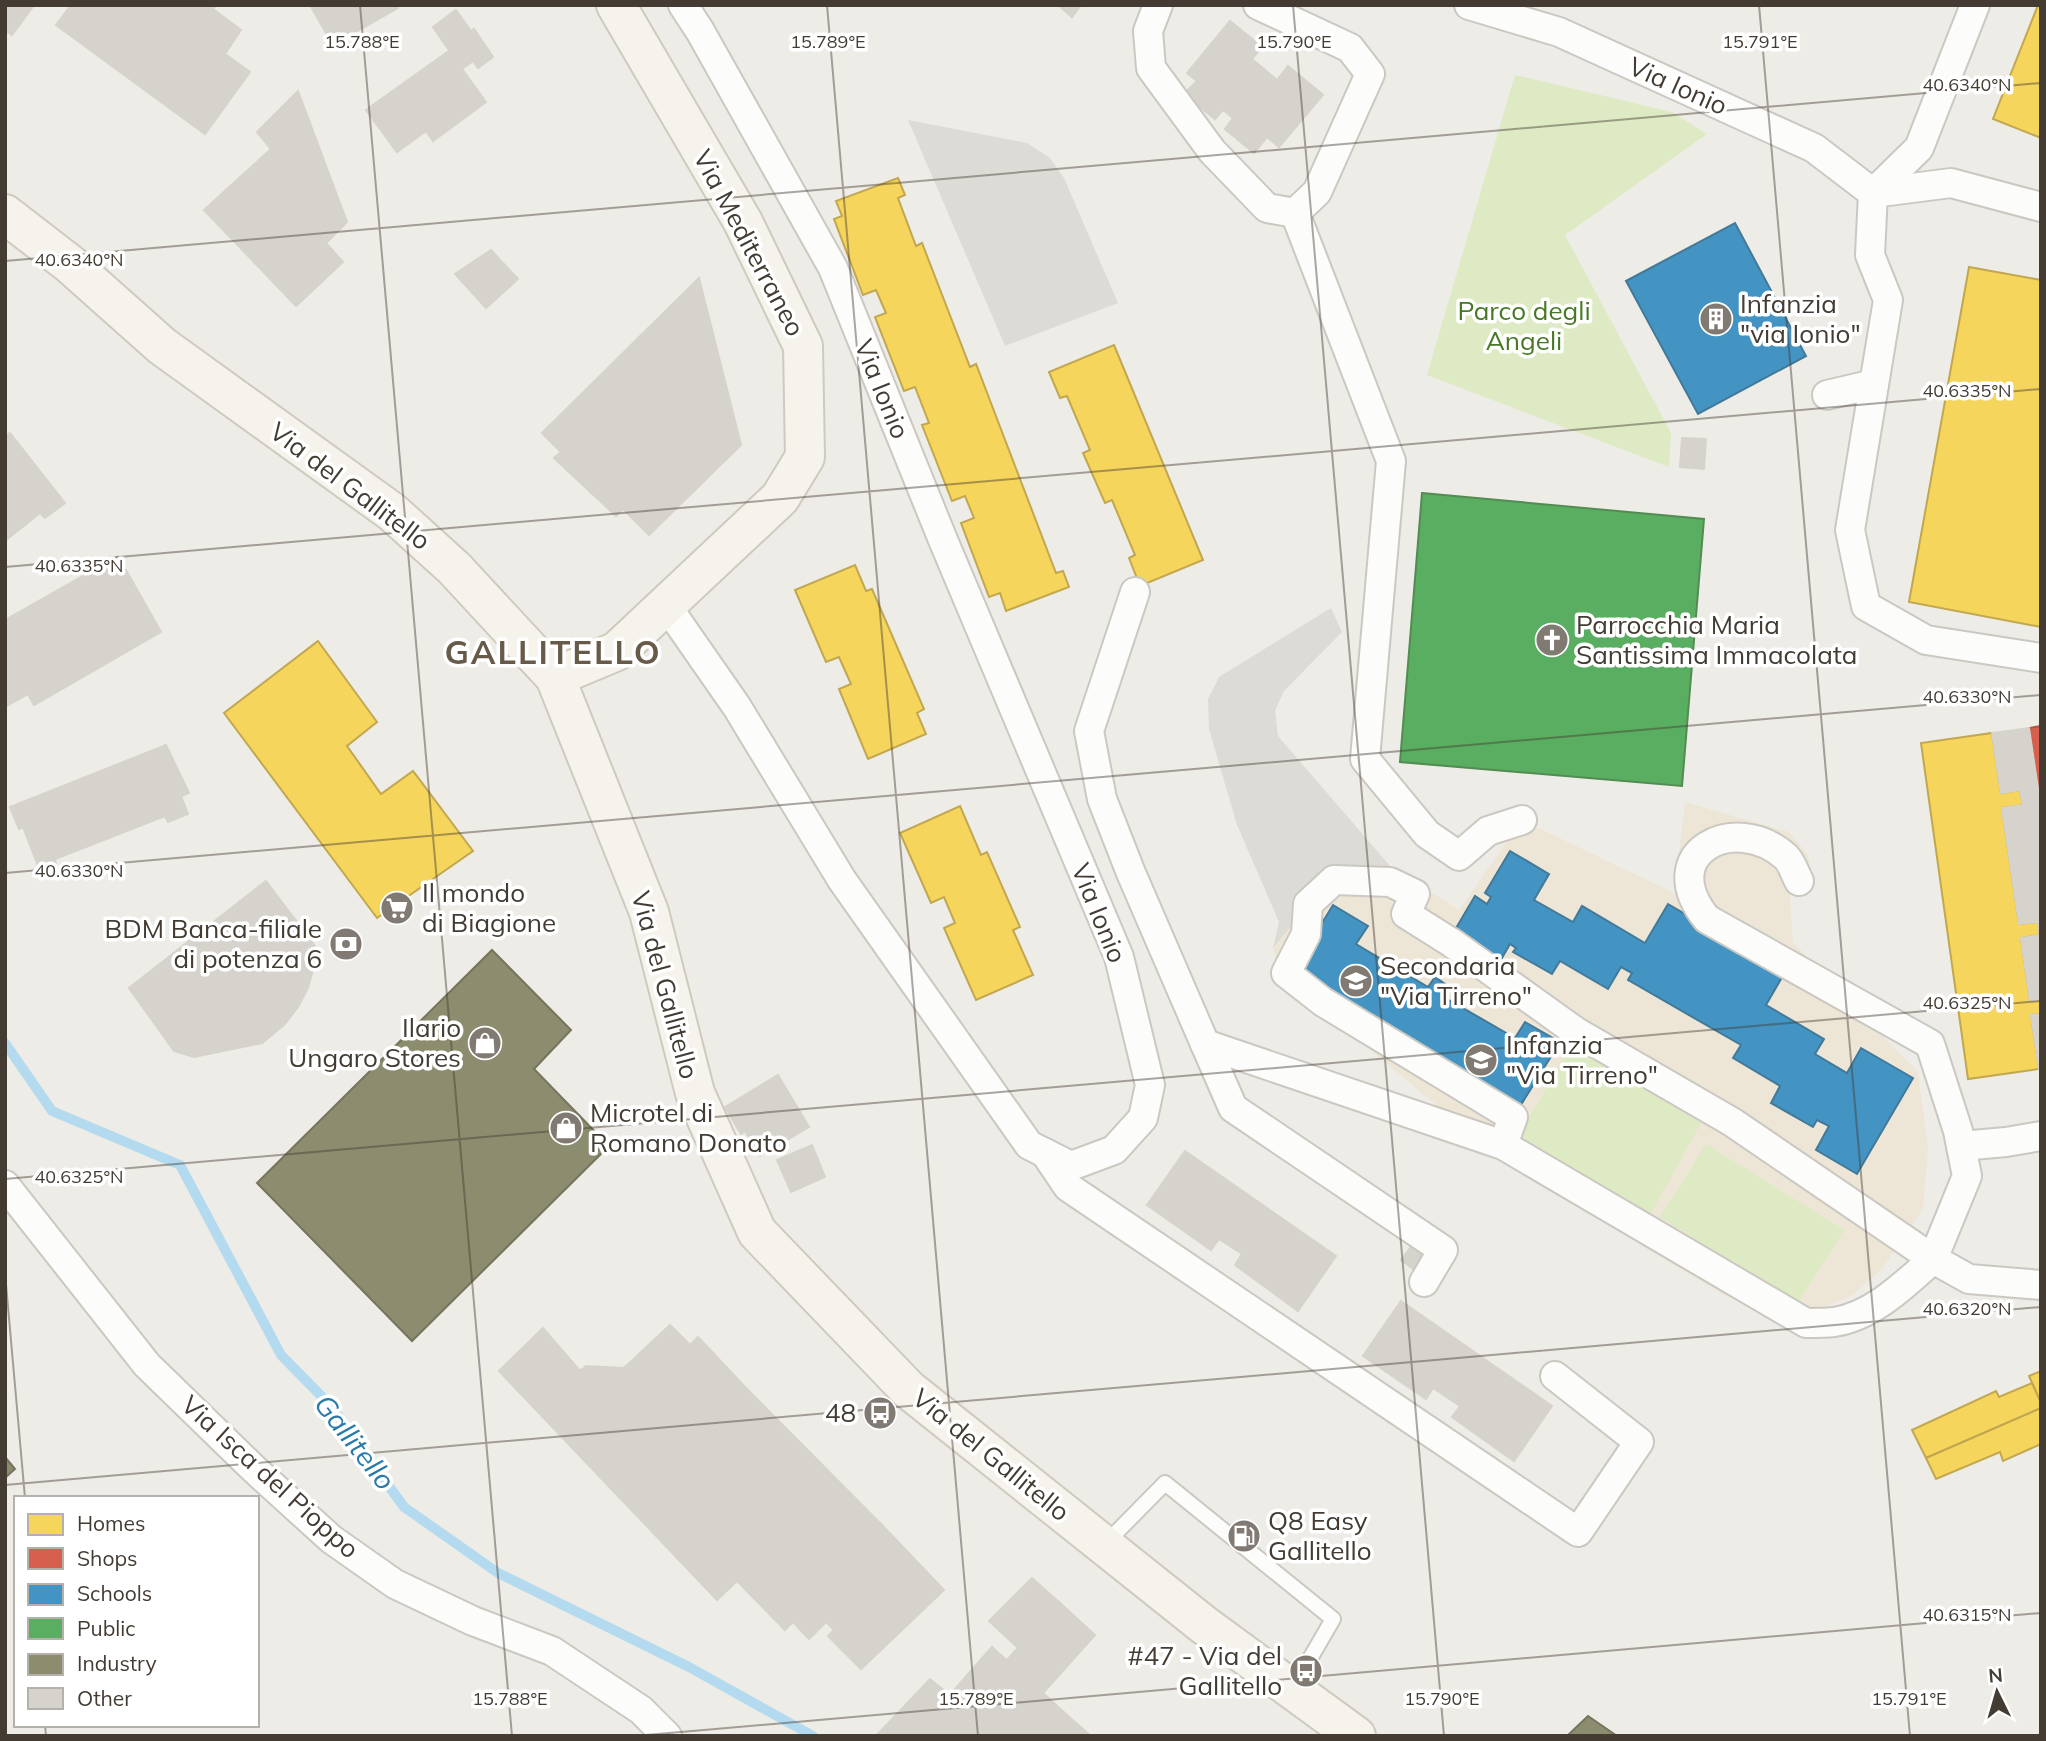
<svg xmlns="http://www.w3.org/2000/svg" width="2046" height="1741" font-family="Mulish,sans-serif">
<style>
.education{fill:#ede6d7}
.park{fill:#ddeac4}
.parking{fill:#dddbd6}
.homes{fill:#f6d55c;stroke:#c1a750;stroke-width:2}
.shops{fill:#d6604d;stroke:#aa5545;stroke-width:2}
.schools{fill:#4393c3;stroke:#437998;stroke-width:2}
.public{fill:#5aae61;stroke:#538c53;stroke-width:2}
.industry{fill:#8c8c6e;stroke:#76745c;stroke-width:2}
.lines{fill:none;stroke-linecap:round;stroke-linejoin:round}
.stream{stroke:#b3daef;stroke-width:10}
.building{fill:#d6d3cd;stroke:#d6d2cc;stroke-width:2}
.lane-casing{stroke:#cbc8c2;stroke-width:18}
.street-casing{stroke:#cbc8c2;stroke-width:32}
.secondary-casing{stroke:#cfcabe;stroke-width:42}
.lane{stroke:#fcfcfb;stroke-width:14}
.street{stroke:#fcfcfb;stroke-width:28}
.secondary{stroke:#f6f3ed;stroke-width:38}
.ticks{fill:none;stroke:#443c33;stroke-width:2;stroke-opacity:0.45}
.labels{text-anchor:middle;stroke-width:7;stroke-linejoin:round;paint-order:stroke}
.street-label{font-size:26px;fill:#443c33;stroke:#fff}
.poi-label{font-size:26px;fill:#443c33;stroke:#fff;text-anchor:start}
.park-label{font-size:26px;fill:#477824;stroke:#fff}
.water-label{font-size:28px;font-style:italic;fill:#277aac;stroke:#fff}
.district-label{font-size:33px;font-weight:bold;letter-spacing:2px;fill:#675a49;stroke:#fff}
.ticks-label{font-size:18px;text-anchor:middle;fill:#443c33;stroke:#fff;stroke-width:7;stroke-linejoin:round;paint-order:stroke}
</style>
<rect width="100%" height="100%" fill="#eeece6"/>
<!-- education -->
<polygon class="education" points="1685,802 1789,832 1808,855 1812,880 1789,883 1793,942 1856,1010 1918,1072 1928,1150 1923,1209 1882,1269 1851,1296 1806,1314 1765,1314 1724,1295 1504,1162 1279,973 1273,948 1334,871 1376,898 1390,866 1459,910 1522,820 1674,893"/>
<!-- park -->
<g class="park">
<polygon points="1515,75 1672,112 1707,134 1565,235 1671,433 1669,467 1427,375"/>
<polygon points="1572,1044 1701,1123 1647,1221 1515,1142"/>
<polygon points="1706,1144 1844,1230 1798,1303 1660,1217"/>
</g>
<!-- parking -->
<g class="parking">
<polygon points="908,120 1027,143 1050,158 1064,178 1118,303 1005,346"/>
<polygon points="1331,608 1342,632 1284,691 1275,711 1278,736 1390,866 1376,898 1334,871 1300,920 1292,925 1273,948 1279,922 1237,825 1209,729 1208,699 1219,677"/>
</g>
<!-- homes -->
<g class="homes">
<polygon points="2038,5 2041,5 2041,138 1993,119"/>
<polygon points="898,178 905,195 898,198 916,246 922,243 970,367 976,364 1056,573 1063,571 1069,587 1006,611 1000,593 989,597 961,523 974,518 965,496 952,501 922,425 929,423 915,387 904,391 875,317 886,313 876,290 863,295 834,219 842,216 836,201"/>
<polygon points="1969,267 2041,280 2041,627 1909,602"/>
<polygon points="1114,345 1203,560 1140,586 1129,558 1135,555 1112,500 1105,503 1083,453 1090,450 1067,396 1060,398 1049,372"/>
<polygon points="855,565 866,591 872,589 924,709 917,713 926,734 868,759 839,689 851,684 839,657 826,662 795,590"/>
<polygon points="318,641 377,722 347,746 381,794 413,771 473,851 377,918 224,713"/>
<polygon points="1992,733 2001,793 2020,790 2023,805 2002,808 2019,924 2038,922 2040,935 2021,938 2030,1001 2041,999 2041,1014 2031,1015 2039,1069 1968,1079 1921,743"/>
<polygon points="960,806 981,855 987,852 1020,927 1013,930 1033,975 976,1000 944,928 955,923 944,897 931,903 900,833"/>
<polygon points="2041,1371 2041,1403 2029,1376"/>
<polygon points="2032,1383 2041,1403 2041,1408 1926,1458 1912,1430 1996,1391 1999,1397"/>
<polygon points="2041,1408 2041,1444 2003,1461 2000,1452 1936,1479 1926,1458"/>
</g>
<!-- shops -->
<polygon class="shops" points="2041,726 2041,808 2029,728"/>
<!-- schools -->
<g class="schools">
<polygon points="1735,223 1806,356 1698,414 1626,281"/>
<polygon points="1510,851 1549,874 1534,900 1573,922 1582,906 1645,943 1668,904 1785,972 1766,1005 1824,1039 1815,1054 1847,1073 1861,1048 1913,1078 1857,1174 1816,1150 1829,1126 1817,1120 1813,1127 1771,1103 1780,1086 1733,1058 1741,1045 1628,980 1632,973 1621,967 1608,989 1560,961 1552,974 1513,952 1516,948 1510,944 1499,963 1452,935 1475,896 1487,904 1491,897 1485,893"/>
<polygon points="1333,905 1368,926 1356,944 1428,987 1435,977 1448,986 1442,996 1515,1038 1525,1022 1560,1042 1519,1108 1292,972"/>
</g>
<!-- public -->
<polygon class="public" points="1422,493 1704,519 1682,786 1400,762"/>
<!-- industry -->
<g class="industry">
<polygon points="492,950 571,1030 534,1069 609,1146 412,1341 257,1183"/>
<polygon points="5,1457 15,1469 5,1478"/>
<polygon points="1588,1716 1617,1736 1567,1736"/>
</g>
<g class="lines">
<!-- stream -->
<polyline class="stream" points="5,1043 52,1111 180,1165 281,1355 332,1407 404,1507 498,1573 689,1667 813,1736"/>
</g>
<!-- building -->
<g class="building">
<polygon points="5,5 34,5 12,35 5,30"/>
<polygon points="71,5 216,5 213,9 241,30 225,54 250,72 205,134 56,25"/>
<polygon points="310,5 396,5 398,8 333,45"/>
<polygon points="1058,5 1081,5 1072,17"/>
<polygon points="456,10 471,31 474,29 493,57 478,68 473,61 462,69 433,27"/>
<polygon points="1230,21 1262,47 1252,59 1277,80 1288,66 1323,95 1279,147 1267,137 1254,153 1225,129 1233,118 1223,110 1215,119 1184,94 1197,81 1187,73"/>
<polygon points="449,51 486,102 433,141 426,131 397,152 366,110"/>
<polygon points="298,91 347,222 326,243 343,262 296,306 204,210 271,149 257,132"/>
<polygon points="491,250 518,279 486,308 455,274"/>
<polygon points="699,278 741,445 649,535 623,509 616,516 554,458 561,452 542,433"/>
<polygon points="10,433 65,503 45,518 40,513 5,541 5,437"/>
<polygon points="1682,438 1706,439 1704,469 1680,467"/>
<polygon points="118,556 161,632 34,705 28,694 5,707 5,620"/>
<polygon points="2029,728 2041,808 2041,999 2030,1001 2021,938 2040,935 2038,922 2019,924 2002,808 2023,805 2020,790 2001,793 1992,733"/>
<polygon points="166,745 189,793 181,796 188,814 168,822 165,816 55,859 56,865 40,871 23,827 19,829 10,807"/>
<polygon points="266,881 318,950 308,988 298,1007 284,1025 262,1043 194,1057 174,1051 129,988"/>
<polygon points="2041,1014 2041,1069 2039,1069 2031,1015"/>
<polygon points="778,1075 809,1127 760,1156 745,1131 741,1134 725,1107"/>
<polygon points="812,1145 825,1177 791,1192 777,1160"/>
<polygon points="1185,1151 1336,1256 1298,1311 1235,1265 1242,1254 1219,1239 1211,1250 1147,1205"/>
<polygon points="1413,1244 1430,1257 1419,1273 1401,1260"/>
<polygon points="1401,1301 1552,1406 1514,1461 1452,1417 1460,1406 1433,1388 1426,1399 1363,1356"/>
<polygon points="670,1325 690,1345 698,1337 747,1389 678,1455 723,1502 769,1457 819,1509 798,1530 836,1569 882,1525 944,1590 861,1669 828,1636 834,1630 826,1622 809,1639 793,1622 785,1630 737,1581 717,1600 499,1371 543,1328 580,1371 586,1366 624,1368"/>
<polygon points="747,1389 882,1525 836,1569 798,1530 819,1509 769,1457 723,1502 678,1455"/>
<polygon points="1032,1578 1059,1602 1018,1648 989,1621"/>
<polygon points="1059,1602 1095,1635 1043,1693 1007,1660"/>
<polygon points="992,1647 1076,1723 1065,1736 990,1736 947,1698"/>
<polygon points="930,1679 950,1695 947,1698 990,1736 876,1736"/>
<polygon points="1076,1723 1091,1736 1065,1736"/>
</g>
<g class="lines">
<defs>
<polyline id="lane" points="1105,1544 1165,1483 1333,1619 1293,1688"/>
<g id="street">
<polyline points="1158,5 1148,31 1151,68 1212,151 1267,208 1295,213 1317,192 1370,74 1350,48 1258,5"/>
<polyline points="1469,5 1559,32 1814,148 1873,193"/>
<polyline points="1975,5 1919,148 1873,193 1870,255 1888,300 1850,530 1866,606 1926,640 2041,658"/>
<polyline points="1873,193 1951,183 2041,207"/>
<polyline points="1295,213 1391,461 1365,759 1427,834 1459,856 1488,831 1522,820"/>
<polyline points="1827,395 1874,384"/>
<polyline points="1135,592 1089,731 1102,799 1131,873 1205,1044"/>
<polyline points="666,605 737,707 842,880 1029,1145 1071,1166 1114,1150 1143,1118 1150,1085 1119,957 943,540 833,268 700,31 683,5"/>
<path d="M1799 881C1795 874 1792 863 1786 857 1735 811 1653 853 1707 919L1930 1044 1958 1131 1967 1176 1933 1259 1969 1279 2041 1285"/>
<polyline points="1961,1146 2006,1142 2041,1136"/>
<polyline points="1045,1153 1068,1187 1578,1532 1639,1442 1555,1376"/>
<polyline points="5,1185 147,1365 254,1469 331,1539 395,1584 473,1621 552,1651 641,1710 667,1736"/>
<path d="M1424 1282 1443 1250 1233 1108 1205 1044 1503 1145 1513 1117 1323 1002 1286 973 1306 934 1308 904 1334 880 1390 882 1415 894 1406 914 1452 943 1575 1031 1732 1122 1933 1259C1905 1284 1873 1316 1834 1322 1825 1323 1815 1323 1806 1323L1503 1145"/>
</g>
<g id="secondary">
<polyline points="5,214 71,265 162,346 392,512 454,568 555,677 649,912 695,1093 757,1232 908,1389 1204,1625 1356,1736"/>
<polyline points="555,677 617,651 780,498 805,457 803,346 743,222 616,5"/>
</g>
</defs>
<!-- lane casing -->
<use href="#lane" class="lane-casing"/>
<!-- street casing -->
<use href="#street" class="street-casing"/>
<!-- secondary casing -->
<use href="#secondary" class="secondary-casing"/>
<!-- lane -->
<use href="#lane" class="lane"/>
<!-- street -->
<use href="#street" class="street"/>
<!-- secondary -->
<use href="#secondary" class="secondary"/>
</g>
<!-- ticks -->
<path class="ticks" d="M360 5 512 1736M827 5 978 1736M1293 5 1444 1736M1759 5 1910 1736M5 261 2041 83M5 567 2041 389M5 873 2041 695M5 1179 2041 1001M5 1273 25 1498M5 1485 2041 1307M45 1725 46 1736M635 1736 2041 1613"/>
<!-- icons -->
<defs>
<symbol id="building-disc" viewBox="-11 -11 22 22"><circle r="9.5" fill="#807a72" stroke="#fff"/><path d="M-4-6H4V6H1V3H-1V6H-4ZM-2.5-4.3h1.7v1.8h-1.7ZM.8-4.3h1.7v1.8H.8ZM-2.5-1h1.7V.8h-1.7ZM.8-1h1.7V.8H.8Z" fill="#fff"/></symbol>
<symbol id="church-disc" viewBox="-11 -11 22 22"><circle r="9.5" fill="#807a72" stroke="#fff"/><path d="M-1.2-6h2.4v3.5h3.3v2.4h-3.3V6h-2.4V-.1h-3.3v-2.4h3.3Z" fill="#fff"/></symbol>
<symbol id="supermarket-disc" viewBox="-11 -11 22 22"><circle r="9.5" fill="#807a72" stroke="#fff"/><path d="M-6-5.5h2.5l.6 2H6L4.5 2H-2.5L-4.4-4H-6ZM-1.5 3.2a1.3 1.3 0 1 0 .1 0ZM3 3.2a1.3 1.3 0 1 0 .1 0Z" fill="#fff"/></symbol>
<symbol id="bank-disc" viewBox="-11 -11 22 22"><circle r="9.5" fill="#807a72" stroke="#fff"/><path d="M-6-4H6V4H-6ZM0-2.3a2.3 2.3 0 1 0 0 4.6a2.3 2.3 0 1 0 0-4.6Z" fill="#fff"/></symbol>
<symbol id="school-disc" viewBox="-11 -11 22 22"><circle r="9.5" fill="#807a72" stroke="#fff"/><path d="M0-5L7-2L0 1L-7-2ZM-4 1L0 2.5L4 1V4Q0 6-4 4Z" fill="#fff"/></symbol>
<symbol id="shop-disc" viewBox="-11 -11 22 22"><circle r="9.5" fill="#807a72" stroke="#fff"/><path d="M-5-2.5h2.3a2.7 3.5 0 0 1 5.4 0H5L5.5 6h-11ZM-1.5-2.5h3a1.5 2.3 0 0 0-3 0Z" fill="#fff"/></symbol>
<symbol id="bus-disc" viewBox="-11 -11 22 22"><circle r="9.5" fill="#807a72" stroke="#fff"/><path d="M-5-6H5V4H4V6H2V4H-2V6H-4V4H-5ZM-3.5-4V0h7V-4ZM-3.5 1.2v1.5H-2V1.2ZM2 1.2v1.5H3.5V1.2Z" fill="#fff"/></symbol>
<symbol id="fuel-disc" viewBox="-11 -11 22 22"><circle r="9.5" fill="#807a72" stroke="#fff"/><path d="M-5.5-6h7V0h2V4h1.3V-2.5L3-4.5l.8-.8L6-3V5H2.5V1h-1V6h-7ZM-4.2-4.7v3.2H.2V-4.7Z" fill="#fff"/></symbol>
</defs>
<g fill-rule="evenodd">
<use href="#building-disc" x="1697" y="300" width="38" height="38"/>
<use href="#church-disc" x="1533" y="621" width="38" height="38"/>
<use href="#supermarket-disc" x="378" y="889" width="38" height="38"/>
<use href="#bank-disc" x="327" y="925" width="38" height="38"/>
<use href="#school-disc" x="1337" y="962" width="38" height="38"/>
<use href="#shop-disc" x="466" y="1024" width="38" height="38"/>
<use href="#school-disc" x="1462" y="1041" width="38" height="38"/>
<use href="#shop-disc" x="547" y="1109" width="38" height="38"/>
<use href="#bus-disc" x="861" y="1394" width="38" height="38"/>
<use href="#fuel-disc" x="1225" y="1517" width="38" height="38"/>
<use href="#bus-disc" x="1287" y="1652" width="38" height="38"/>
</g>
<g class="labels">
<!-- street labels -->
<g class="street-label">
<text transform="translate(1678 86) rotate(24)" y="9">Via Ionio</text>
<text transform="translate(749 243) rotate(62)" y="9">Via Mediterraneo</text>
<text transform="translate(882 389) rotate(68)" y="9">Via Ionio</text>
<text transform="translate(350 486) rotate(37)" y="9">Via del Gallitello</text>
<text transform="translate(1099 913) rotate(68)" y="9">Via Ionio</text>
<text transform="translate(665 985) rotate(75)" y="9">Via del Gallitello</text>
<text transform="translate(991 1455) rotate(39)" y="9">Via del Gallitello</text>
<text transform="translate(270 1477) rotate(42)" y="9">Via Isca del Pioppo</text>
</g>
<!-- poi labels -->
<g class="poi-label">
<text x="1740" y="313">Infanzia<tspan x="1740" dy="30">"via Ionio"</tspan></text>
<text x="1576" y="634">Parrocchia Maria<tspan x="1576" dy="30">Santissima Immacolata</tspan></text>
<text x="422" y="902">Il mondo<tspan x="422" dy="30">di Biagione</tspan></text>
<text x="322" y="938" text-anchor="end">BDM Banca-filiale<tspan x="322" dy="30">di potenza 6</tspan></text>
<text x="1380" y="975">Secondaria<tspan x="1380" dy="30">"Via Tirreno"</tspan></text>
<text x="461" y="1037" text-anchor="end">Ilario<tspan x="461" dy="30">Ungaro Stores</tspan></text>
<text x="1506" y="1054">Infanzia<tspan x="1506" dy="30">"Via Tirreno"</tspan></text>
<text x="590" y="1122">Microtel di<tspan x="590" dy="30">Romano Donato</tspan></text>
<text x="856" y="1422" text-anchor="end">48</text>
<text x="1268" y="1530">Q8 Easy<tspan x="1268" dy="30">Gallitello</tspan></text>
<text x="1282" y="1665" text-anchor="end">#47 - Via del<tspan x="1282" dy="30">Gallitello</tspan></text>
</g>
<!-- park labels -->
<g class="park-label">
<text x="1524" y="320">Parco degli<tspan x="1524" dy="30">Angeli</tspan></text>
</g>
<!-- water labels -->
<g class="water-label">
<text transform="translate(355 1442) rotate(52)" y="10">Gallitello</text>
</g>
<!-- district labels -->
<g class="district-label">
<text x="553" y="664">GALLITELLO</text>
</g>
</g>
<g class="ticks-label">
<text x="362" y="48">15.788°E</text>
<text x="828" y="48">15.789°E</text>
<text x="1294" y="48">15.790°E</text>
<text x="1760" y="48">15.791°E</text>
<text x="1967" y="91">40.6340°N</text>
<text x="79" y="266">40.6340°N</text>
<text x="1967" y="397">40.6335°N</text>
<text x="79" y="572">40.6335°N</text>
<text x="1967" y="703">40.6330°N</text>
<text x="79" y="877">40.6330°N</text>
<text x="1967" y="1009">40.6325°N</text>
<text x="79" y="1183">40.6325°N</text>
<text x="1967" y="1315">40.6320°N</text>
<text x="1967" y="1621">40.6315°N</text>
<text x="510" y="1705">15.788°E</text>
<text x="976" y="1705">15.789°E</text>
<text x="1442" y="1705">15.790°E</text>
<text x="1909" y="1705">15.791°E</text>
</g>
<!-- border -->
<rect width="2046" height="1741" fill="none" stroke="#443c33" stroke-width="14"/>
<!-- legend -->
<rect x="14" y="1496" width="245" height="231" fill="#ffffff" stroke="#b4b1ad" stroke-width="2"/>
<rect x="28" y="1514" width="35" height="21" fill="#f6d55c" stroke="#b4b1ad" stroke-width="2"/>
<text x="77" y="1531" font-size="21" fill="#443c33">Homes</text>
<rect x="28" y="1548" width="35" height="21" fill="#d6604d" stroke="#b4b1ad" stroke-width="2"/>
<text x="77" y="1566" font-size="21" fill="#443c33">Shops</text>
<rect x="28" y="1584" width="35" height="21" fill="#4393c3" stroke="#b4b1ad" stroke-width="2"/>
<text x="77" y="1601" font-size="21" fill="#443c33">Schools</text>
<rect x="28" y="1618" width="35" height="21" fill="#5aae61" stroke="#b4b1ad" stroke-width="2"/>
<text x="77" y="1636" font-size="21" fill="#443c33">Public</text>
<rect x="28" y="1654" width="35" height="21" fill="#8c8c6e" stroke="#b4b1ad" stroke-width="2"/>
<text x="77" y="1671" font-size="21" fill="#443c33">Industry</text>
<rect x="28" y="1688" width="35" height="21" fill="#d6d3cd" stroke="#b4b1ad" stroke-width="2"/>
<text x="77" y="1706" font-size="21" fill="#443c33">Other</text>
<!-- north arrow -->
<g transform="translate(1997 1692) rotate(355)" stroke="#ffffff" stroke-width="5" paint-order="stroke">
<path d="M0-5L12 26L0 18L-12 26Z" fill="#443c33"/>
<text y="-10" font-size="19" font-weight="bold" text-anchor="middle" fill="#443c33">N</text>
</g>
</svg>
